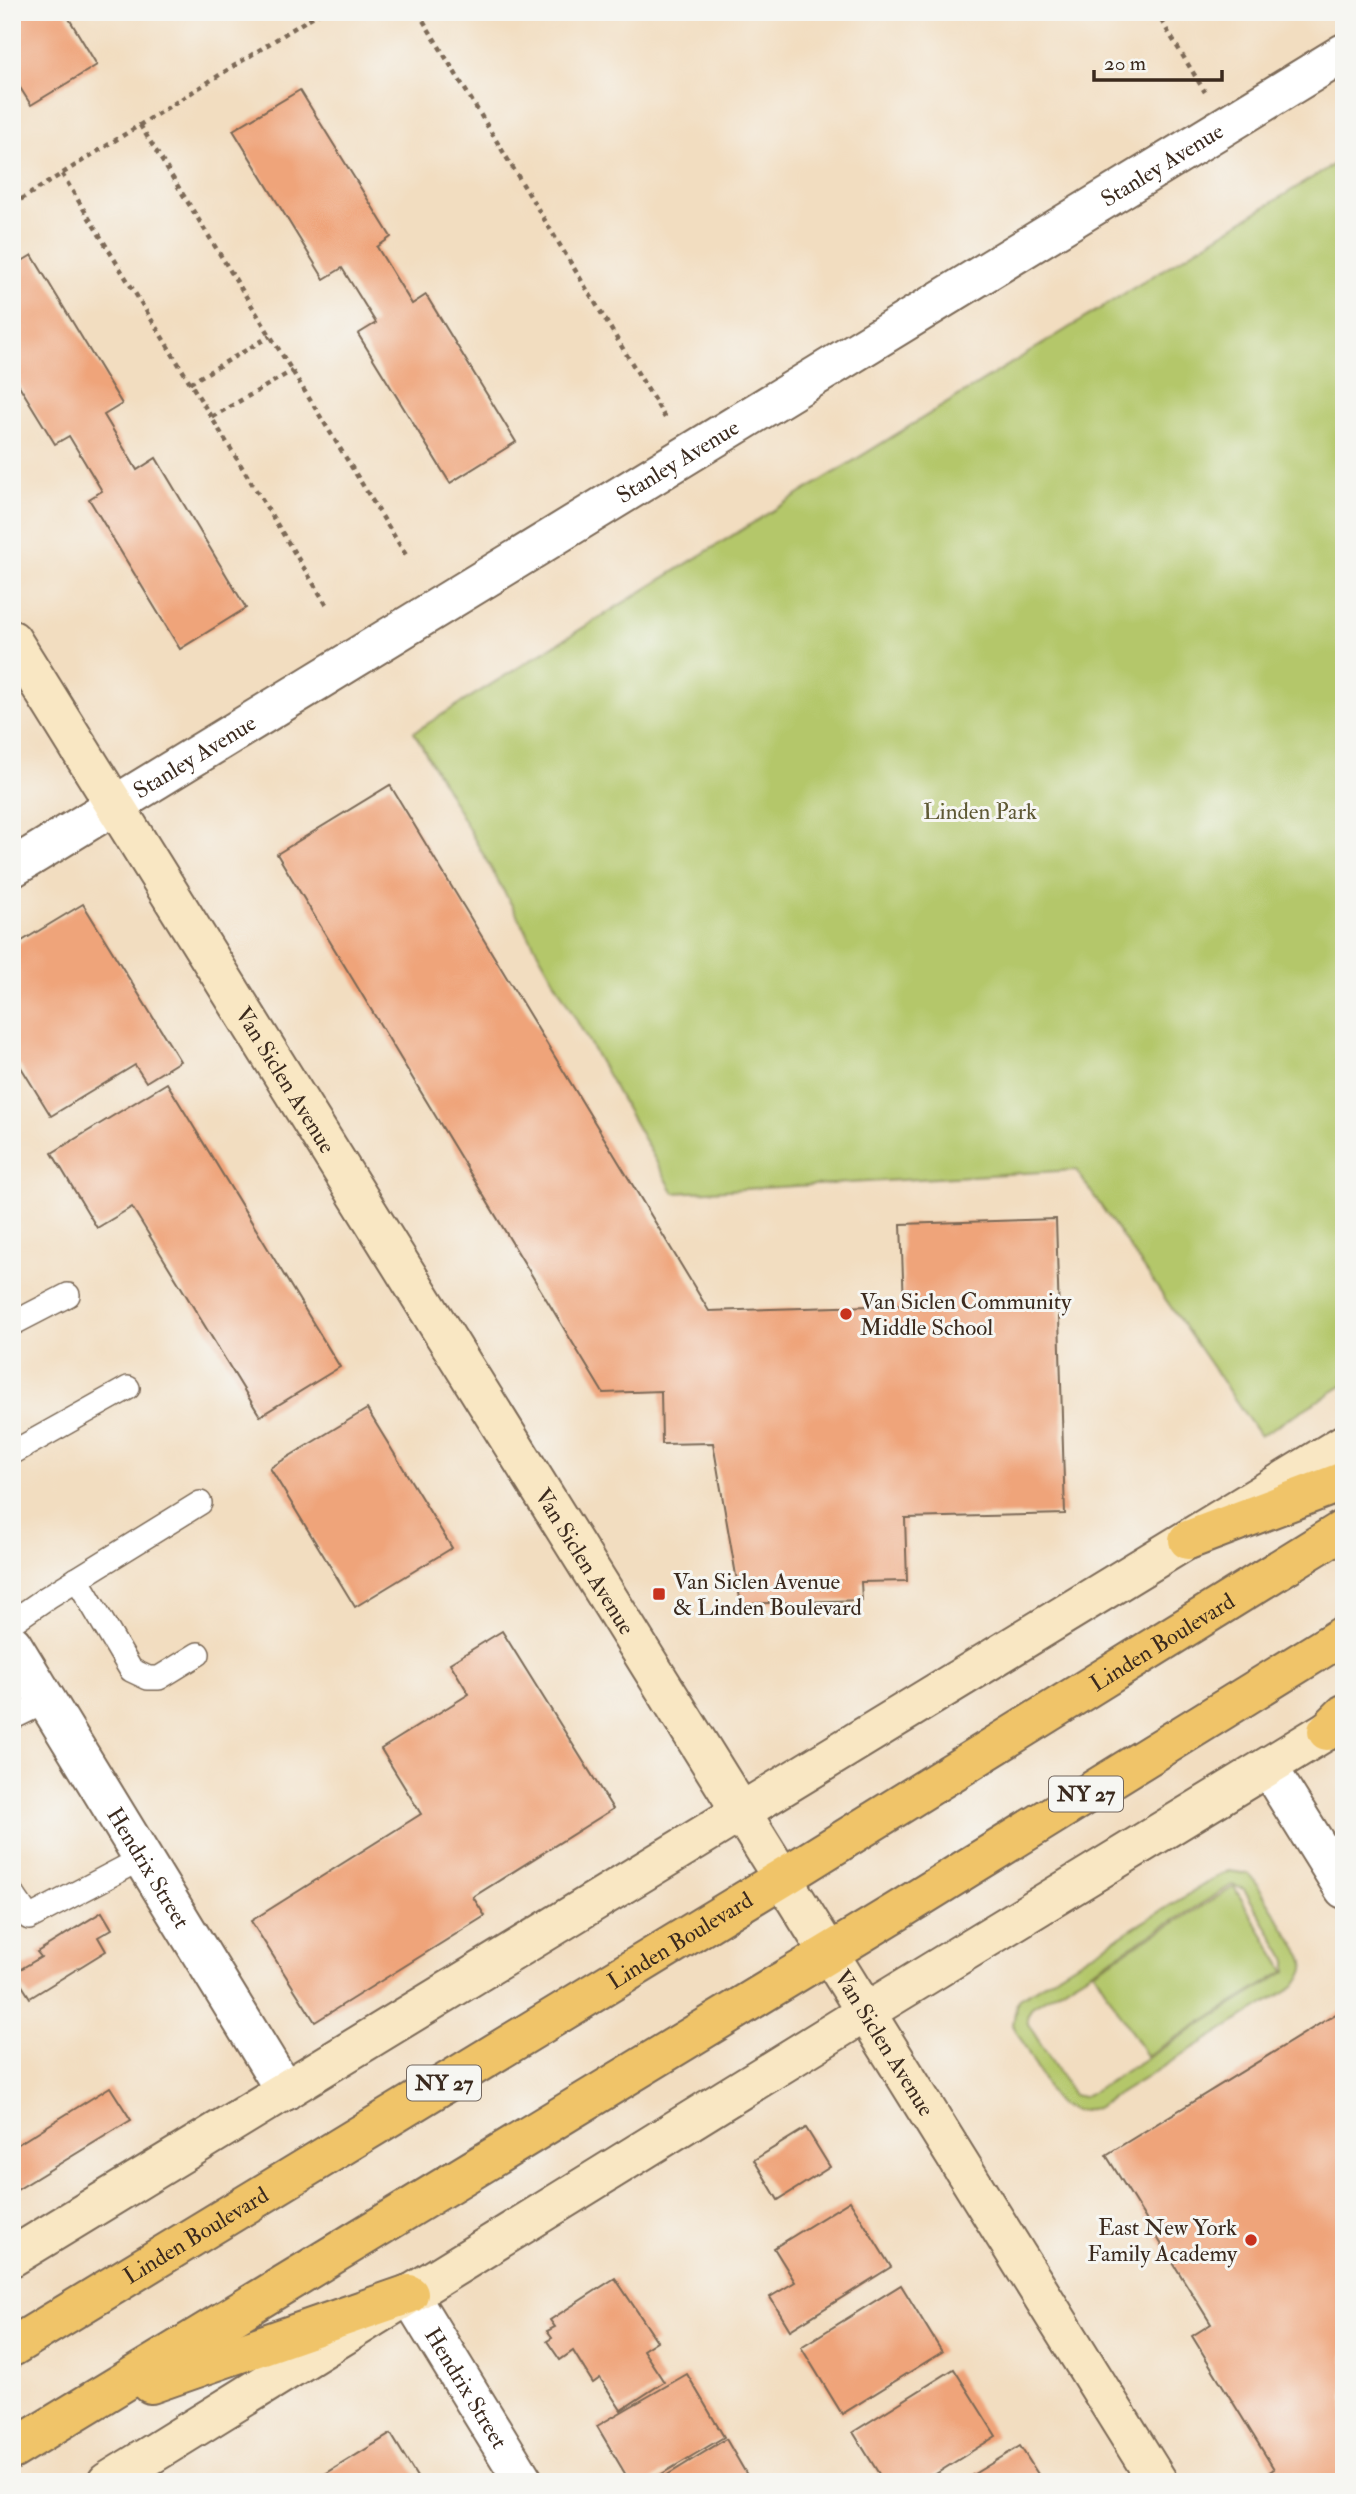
<svg xmlns="http://www.w3.org/2000/svg" width="1356" height="2494" font-family="'IM FELL Double Pica',serif">
<style>
.green{fill:#b4c76b;stroke:#787844;stroke-width:2;fill-rule:evenodd}
.building{fill:#efa47a}
.lines{fill:none;stroke-linecap:round;stroke-linejoin:round}
.lane-casing{stroke:#7b6957;stroke-width:26}
.street-casing{stroke:#7b6957;stroke-width:42}
.secondary-casing{stroke:#7b6957;stroke-width:42}
.highway-casing{stroke:#7b6957;stroke-width:42}
.path{stroke:#7b6957;stroke-width:4.5;stroke-dasharray:5 5;stroke-linecap:butt}
.lane{stroke:#fff;stroke-width:23}
.street{stroke:#fff;stroke-width:38}
.secondary{stroke:#f9e7c3;stroke-width:38}
.highway{stroke:#f0c469;stroke-width:38}
.poi-dot{fill:#c8321e;stroke:#f6f6f2;stroke-width:2.5}
.labels{text-anchor:middle;stroke-width:6;stroke-linejoin:round;paint-order:stroke}
.shield{fill:#f6f6f2;stroke:#73675e;stroke-width:2}
.shield-label{font-size:21px;font-weight:bold;fill:#3b2a1e}
.street-label{font-size:23px;fill:#3b2a1e;stroke:#f6f6f2}
.park-label{font-size:23px;fill:#5f5935;stroke:#f6f6f2}
.poi-label{font-size:23px;fill:#3b2a1e;stroke:#f6f6f2;text-anchor:start}
</style>
<rect width="100%" height="100%" fill="#f6f6f2"/>
<filter id="ink" filterUnits="userSpaceOnUse"><feTurbulence type="fractalNoise" baseFrequency=".0143" numOctaves="2"/><feDisplacementMap in="SourceGraphic" scale="14" xChannelSelector="R" yChannelSelector="G"/><feConvolveMatrix kernelMatrix="1 2 1 2 8 2 1 2 1" color-interpolation-filters="sRGB"/></filter>
<filter id="wash" filterUnits="userSpaceOnUse"><feTurbulence type="fractalNoise" baseFrequency=".00686" numOctaves="4" result="noise"/><feDisplacementMap in="SourceGraphic" scale="28" xChannelSelector="R" yChannelSelector="G"/><feGaussianBlur stdDeviation="1.57" result="paint"/><feColorMatrix in="noise" values="0 0 0 0 0 0 0 0 0 0 0 0 0 0 0 0 0 1.4 0 .05"/><feComposite in="paint" operator="in"/></filter>
<g filter="url(#wash)">
<rect width="100%" height="100%" fill="#f2ddc0"/>
<!-- green -->
<g class="green">
<polygon points="1344,158 1344,1385 1260,1436 1076,1170 674,1193 414,732"/>
<path d="M1229 1871 1248 1874 1254 1880 1302 1956C1308 1968 1302 1976 1294 1986L1096 2108 1076 2111 1059 2105 1053 2098 1013 2025 1016 2005 1020 1998 1218 1876ZM1232 1885 1244 1889 1287 1961V1971L1084 2097 1073 2095 1028 2024 1027 2017 1032 2007Z"/>
<polygon points="1234,1887 1285,1971 1146,2056 1094,1971"/>
</g>
<g id="blocks">
<!-- building -->
<g class="building">
<polygon points="12,12 65,12 97,65 31,105 12,75"/>
<polygon points="300,90 391,237 377,247 412,304 426,295 516,442 450,483 358,334 376,323 342,268 324,279 233,130"/>
<polygon points="32,255 122,404 104,415 137,470 156,458 246,608 180,649 89,499 102,491 69,436 55,444 12,374 12,267"/>
<polygon points="390,785 709,1311 904,1305 901,1224 1056,1219 1065,1514 905,1518 907,1581 861,1582 862,1600 741,1604 713,1443 662,1444 661,1391 603,1393 277,854"/>
<polygon points="83,904 180,1061 146,1082 135,1065 51,1116 19,1064 12,1068 12,947"/>
<polygon points="167,1083 340,1367 260,1416 132,1207 97,1228 52,1153"/>
<polygon points="367,1409 452,1548 355,1607 270,1468"/>
<polygon points="502,1631 613,1809 473,1897 485,1916 315,2022 251,1921 421,1814 381,1749 469,1694 450,1663"/>
<polygon points="102,1912 112,1929 98,1937 106,1951 30,1998 14,1973 41,1957 37,1952"/>
<polygon points="1344,2009 1344,2482 1274,2482 1268,2473 1274,2469 1192,2336 1211,2324 1106,2155"/>
<polygon points="110,2087 131,2120 12,2193 12,2148"/>
<polygon points="806,2128 830,2167 778,2200 754,2160"/>
<polygon points="850,2201 891,2267 790,2330 770,2297 795,2282 774,2248"/>
<polygon points="615,2278 657,2341 643,2350 664,2382 621,2410 600,2378 593,2383 573,2351 560,2360 547,2341 552,2338 547,2331 555,2327 550,2320"/>
<polygon points="901,2285 942,2352 842,2414 801,2347"/>
<polygon points="954,2369 996,2436 923,2482 884,2482 853,2432"/>
<polygon points="687,2374 724,2437 648,2482 630,2482 597,2426"/>
<polygon points="391,2434 420,2482 312,2482"/>
<polygon points="726,2439 751,2482 656,2482"/>
<polygon points="1020,2446 1043,2482 961,2482"/>
</g>
</g>
</g>
<g filter="url(#ink)">
<use href="#blocks" fill-opacity="0" stroke="#7b6957" stroke-width="2"/>
<g class="lines">
<defs>
<g id="lane">
<polyline points="12,1324 68,1295"/>
<polyline points="12,1453 128,1388"/>
<polyline points="77,1579 131,1670 148,1678 159,1678 198,1654"/>
<polyline points="12,1622 48,1597 200,1503"/>
<polyline points="12,1718 47,1701"/>
<polyline points="12,1893 29,1918 143,1858"/>
</g>
<g id="street">
<path id="s1" d="M12 868 1344 53"/>
<path id="s2" d="M12 1644 285 2091"/>
<polyline points="1268,1767 1344,1889"/>
<path id="s3" d="M409 2294 524 2482"/>
</g>
<g id="secondary">
<path id="s4" d="M12 640 1158 2482"/>
<polyline points="12,2257 1344,1444"/>
<polyline points="107,2482 866,2012 1344,1720"/>
</g>
<g id="highway">
<polyline points="1188,1540 1344,1481"/>
<polyline points="1327,1731 1344,1714"/>
<path id="s5" d="M12 2347 782 1878 1344 1529"/>
<polyline points="151,2384 409,2294"/>
<polyline points="12,2450 893,1914 1344,1635"/>
</g>
</defs>
<!-- lane casing -->
<use href="#lane" class="lane-casing"/>
<!-- street casing -->
<use href="#street" class="street-casing"/>
<!-- secondary casing -->
<use href="#secondary" class="secondary-casing"/>
<!-- highway casing -->
<use href="#highway" class="highway-casing"/>
<!-- path -->
<g class="path">
<polyline points="418,12 667,421"/>
<polyline points="1156,12 1205,92"/>
<polyline points="140,125 406,555"/>
<polyline points="62,174 326,604"/>
<polyline points="12,205 320,12"/>
<polyline points="190,383 270,336"/>
<polyline points="212,417 292,371"/>
</g>
<!-- lane -->
<use href="#lane" class="lane"/>
<!-- street -->
<use href="#street" class="street"/>
<!-- secondary -->
<use href="#secondary" class="secondary"/>
<!-- highway -->
<use href="#highway" class="highway"/>
</g>
</g>
<!-- markers -->
<g class="poi-dot">
<circle cx="846" cy="1314" r="7"/>
<rect x="652" y="1587" width="14" height="14" rx="3.5"/>
<circle cx="1251" cy="2240" r="7"/>
</g>
<g class="labels">
<!-- shield labels -->
<g class="shield">
<rect x="1049" y="1776.5" width="74" height="35" rx="5"/>
<rect x="407" y="2065.5" width="74" height="35" rx="5"/>
</g>
<g class="shield-label">
<text x="1086" y="1801">NY 27</text>
<text x="444" y="2090">NY 27</text>
</g>
<!-- street labels -->
<g class="street-label">
<text dy="8" stroke="none"><textPath href="#s1" startOffset="1348">Stanley Avenue</textPath></text>
<text dy="8" stroke="none"><textPath href="#s1" startOffset="780">Stanley Avenue</textPath></text>
<text dy="8" stroke="none"><textPath href="#s1" startOffset="214">Stanley Avenue</textPath></text>
<text dy="8" stroke="none"><textPath href="#s4" startOffset="518">Van Siclen Avenue</textPath></text>
<text dy="8" stroke="none"><textPath href="#s4" startOffset="1085">Van Siclen Avenue</textPath></text>
<text dy="8" stroke="none"><textPath href="#s5" startOffset="1349">Linden Boulevard</textPath></text>
<text dy="8" stroke="none"><textPath href="#s2" startOffset="262">Hendrix Street</textPath></text>
<text dy="8" stroke="none"><textPath href="#s5" startOffset="782">Linden Boulevard</textPath></text>
<text dy="8" stroke="none"><textPath href="#s4" startOffset="1652">Van Siclen Avenue</textPath></text>
<text dy="8" stroke="none"><textPath href="#s5" startOffset="215">Linden Boulevard</textPath></text>
<text dy="8" stroke="none"><textPath href="#s3" startOffset="110">Hendrix Street</textPath></text>
</g>
<!-- park labels -->
<g class="park-label">
<text x="980" y="819">Linden Park</text>
</g>
<!-- poi labels -->
<g class="poi-label">
<text x="860" y="1309">Van Siclen Community<tspan x="860" dy="26">Middle School</tspan></text>
<text x="673" y="1589">Van Siclen Avenue<tspan x="673" dy="26">&amp; Linden Boulevard</tspan></text>
<text x="1237" y="2235" text-anchor="end">East New York<tspan x="1237" dy="26">Family Academy</tspan></text>
</g>
</g>
<!-- margin -->
<rect width="1356" height="2494" fill="none" stroke="#f6f6f2" stroke-width="42"/>
<!-- scale -->
<path d="M1094 70v10h128v-10" fill="none" stroke="#3b2a1e" stroke-width="3.5"/>
<text x="1104" y="70" font-size="21" fill="#3b2a1e" stroke="#f6f6f2" stroke-width="5" paint-order="stroke">20 m</text>
</svg>
